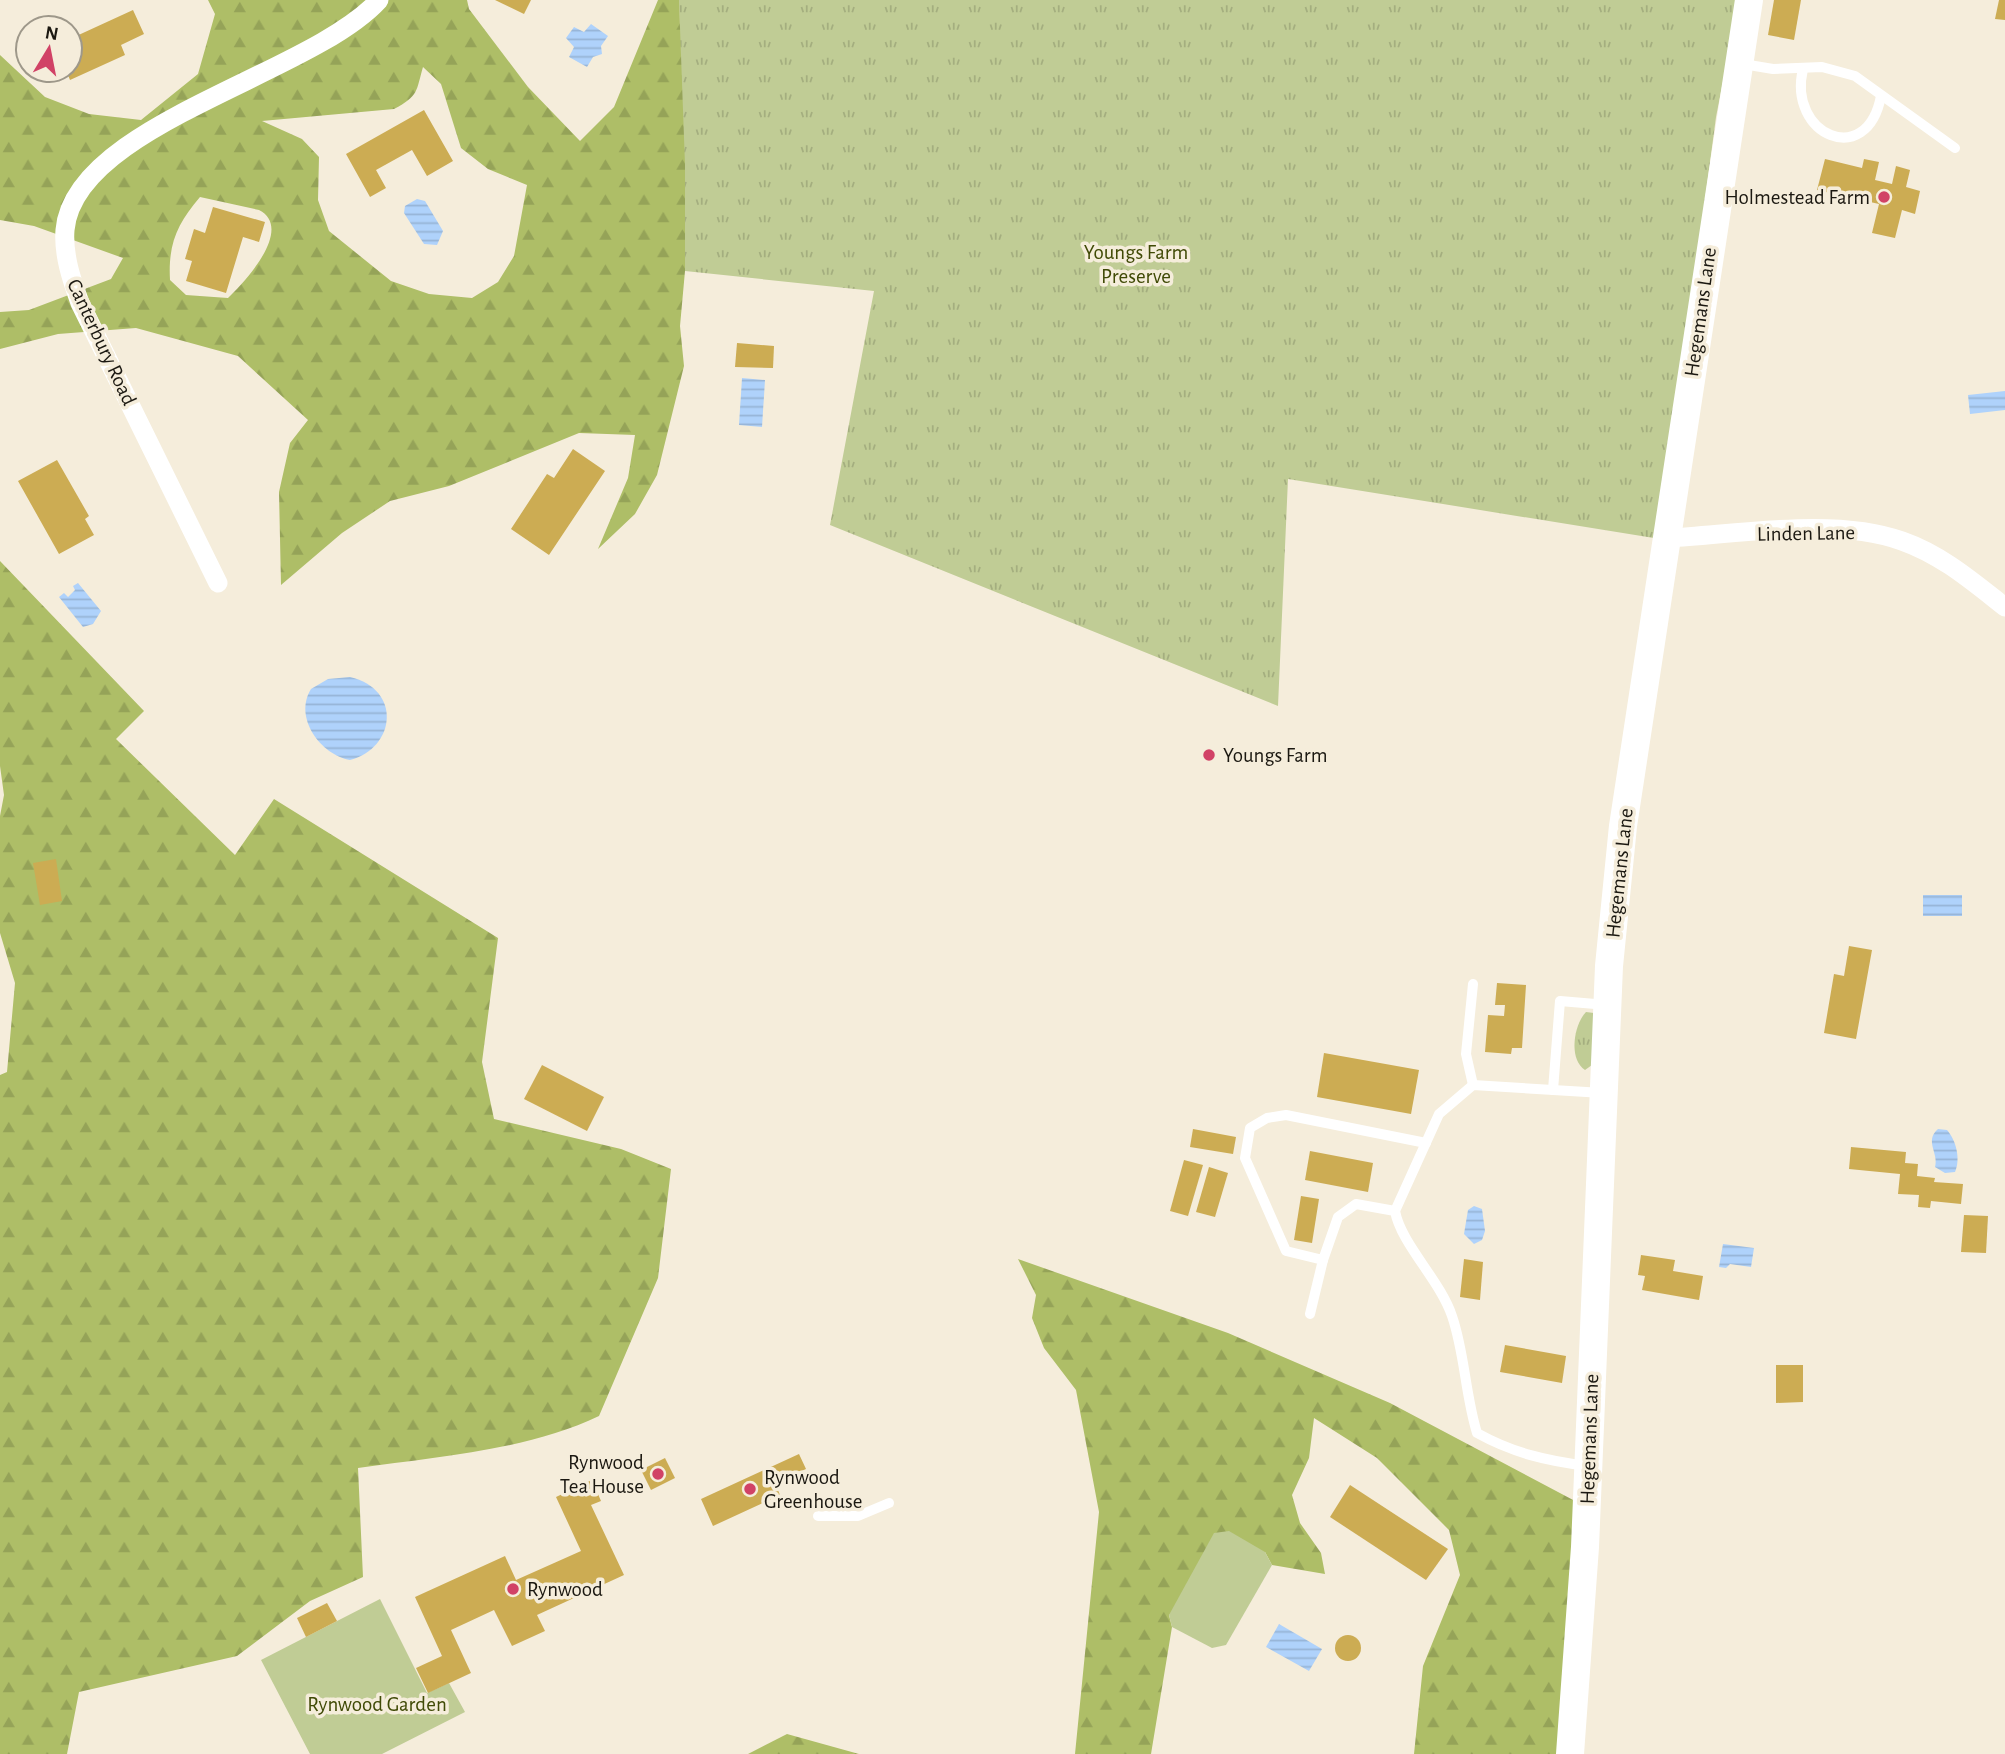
<svg xmlns="http://www.w3.org/2000/svg" width="2005" height="1754" font-family="'Alegreya Sans',sans-serif">
<style>
.grass{fill:url(#grass-tufts)}
.forest{fill:url(#forest-firs);fill-rule:evenodd}
.garden{fill:#c0cc95}
.water{fill:url(#water-rules)}
.building{fill:#ccac53}
.lines{fill:none;stroke-linecap:round;stroke-linejoin:round}
.lane{stroke:#fff;stroke-width:10}
.street{stroke:#fff;stroke-width:19}
.secondary{stroke:#fff;stroke-width:28}
.poi-dot{fill:#d14266;stroke:#f5eddb;stroke-width:2.5}
.labels{text-anchor:middle;stroke-width:7;stroke-linejoin:round;paint-order:stroke}
.poi-label{font-size:21px;fill:#1b1811;stroke:#f5eddb;text-anchor:start}
.park-label{font-size:21px;fill:#404a06;stroke:#f5eddb}
.street-label{font-size:21px;fill:#1b1811;stroke:#f5eddb}
</style>
<defs>
<pattern id="grass-tufts" width="24" height="20" patternUnits="userSpaceOnUse" patternTransform="scale(1.75)"><rect width="24" height="20" fill="#c0cc95"/><path d="M3 7l-1-3M5 7V3M7 7l1-3M15 17l-1-3M17 17v-4M19 17l1-3" fill="none" stroke="#a4ae7f"/></pattern>
<pattern id="forest-firs" width="22" height="20" patternUnits="userSpaceOnUse" patternTransform="scale(1.75)"><rect width="22" height="20" fill="#aebe67"/><path d="M5 1l3.5 6h-7zM16 11l3.5 6h-7z" fill="#95a358"/></pattern>
<pattern id="water-rules" width="6" height="5" patternUnits="userSpaceOnUse" patternTransform="scale(1.75)"><rect width="6" height="5" fill="#afd2fb"/><path d="M0 2.5h6" fill="none" stroke="#96b4d6"/></pattern>
</defs>
<rect width="100%" height="100%" fill="#f5eddb"/>
<!-- grass -->
<g class="grass">
<polygon points="679,0 1739,0 1716,117 1660,539 1288,479 1278,706 830,525 874,291 685,271"/>
<path d="M1586 1012 1594 1013 1592 1065 1585 1070C1568 1059 1574 1024 1586 1012Z"/>
</g>
<!-- forest -->
<g class="forest">
<path d="M208 0H467L469 9 528 87 580 141 614 107 658 0H679L685 165V271L680 326 684 366 657 475 635 514 598 549 628 478 635 435 579 433 449 486 390 501 342 533 281 585 279 492 290 443 308 420 238 356 136 328 58 334 0 349V312L29 310 111 279 123 258 34 226 0 220V55L45 97 89 114 141 120 198 74 215 14ZM423 67 441 84 461 148 488 169 527 185 514 256 498 282 472 298 429 294 391 281 329 231 318 200 319 157 302 139 262 121 394 109C419 96 416 91 423 67ZM200 197 259 210C294 228 246 281 228 298L186 295 170 280C168 244 177 224 200 197Z"/>
<path d="M0 561 144 711 116 739 235 855 274 799 498 938 482 1062 494 1119 621 1149 671 1169 658 1278 599 1416C529 1450 435 1457 358 1468L363 1577 310 1601 237 1656 79 1692 67 1754H0V1075L7 1072 15 983 0 933V816L4 795 0 766Z"/>
<polygon points="1018,1259 1228,1333 1390,1403 1575,1501 1559,1754 1414,1754 1423,1666 1460,1575 1449,1530 1377,1458 1314,1418 1309,1458 1292,1495 1300,1523 1321,1553 1325,1574 1272,1565 1265,1552 1169,1615 1172,1627 1151,1754 1075,1754 1099,1512 1076,1390 1044,1348 1032,1318 1036,1295"/>
<polygon points="787,1734 859,1754 748,1754"/>
</g>
<!-- garden -->
<g class="garden">
<polygon points="1229,1531 1265,1552 1272,1565 1226,1645 1212,1648 1172,1627 1169,1615 1214,1533"/>
<polygon points="380,1599 427,1693 449,1683 465,1712 382,1754 310,1754 261,1660"/>
</g>
<!-- water -->
<g class="water">
<polygon points="591,24 608,36 601,46 602,54 593,57 587,67 569,57 574,47 566,38 574,27 584,32"/>
<polygon points="417,199 425,201 443,231 437,245 424,244 404,213 405,206"/>
<polygon points="742,378 765,380 762,427 739,425"/>
<polygon points="2005,391 2005,410 1970,414 1968,395"/>
<polygon points="78,583 101,611 93,624 83,627 59,597 64,593 68,597 75,590 73,586"/>
<path d="M350 677C402 689 396 748 350 760 321 755 293 718 311 689L328 679Z"/>
<rect x="1923" y="895" width="39" height="21"/>
<path d="M1938 1129 1947 1130C1956 1140 1961 1159 1955 1172L1945 1173 1935 1167C1939 1153 1924 1141 1938 1129Z"/>
<polygon points="1474,1206 1482,1209 1485,1231 1482,1240 1474,1244 1464,1234 1468,1210"/>
<polygon points="1723,1244 1754,1248 1751,1267 1730,1264 1726,1268 1719,1267"/>
<polygon points="1279,1624 1322,1649 1309,1671 1266,1647"/>
</g>
<!-- building -->
<g class="building">
<polygon points="495,0 531,0 524,14"/>
<polygon points="1774,0 1801,0 1794,40 1768,35"/>
<polygon points="1999,0 2005,0 2005,20 1995,19"/>
<polygon points="133,10 144,34 121,45 125,55 70,80 66,70 70,70 70,48 75,45 72,38"/>
<polygon points="424,110 453,161 427,176 412,150 376,170 386,188 370,197 346,154"/>
<polygon points="1825,159 1862,168 1864,159 1879,162 1875,180 1892,184 1896,166 1910,170 1906,187 1920,191 1915,214 1902,210 1895,238 1872,233 1879,204 1817,190"/>
<polygon points="213,207 265,222 259,242 243,237 226,293 186,281 192,261 185,259 194,229 205,233"/>
<polygon points="737,343 774,346 773,368 735,367"/>
<polygon points="573,449 605,471 549,555 511,529 547,474 554,478"/>
<polygon points="57,460 89,516 85,519 94,535 59,554 18,481"/>
<polygon points="56,859 62,901 40,905 33,863"/>
<polygon points="1849,946 1872,950 1856,1039 1824,1033 1834,974 1844,976"/>
<polygon points="1497,983 1526,985 1522,1048 1512,1048 1511,1054 1485,1052 1488,1015 1504,1016 1505,1005 1495,1005"/>
<polygon points="1324,1053 1419,1070 1411,1114 1317,1097"/>
<polygon points="542,1065 604,1097 587,1131 524,1099"/>
<polygon points="1193,1129 1236,1137 1233,1154 1190,1147"/>
<polygon points="1851,1147 1906,1152 1905,1163 1918,1164 1917,1176 1935,1178 1934,1182 1963,1184 1961,1204 1931,1201 1930,1208 1918,1207 1919,1195 1898,1194 1900,1174 1849,1169"/>
<polygon points="1310,1151 1373,1163 1368,1192 1305,1180"/>
<polygon points="1184,1160 1203,1165 1188,1216 1170,1211"/>
<polygon points="1209,1167 1228,1173 1215,1217 1196,1212"/>
<polygon points="1301,1196 1319,1199 1312,1243 1294,1240"/>
<polygon points="1964,1215 1988,1216 1986,1253 1961,1252"/>
<polygon points="1641,1255 1675,1260 1673,1271 1703,1276 1699,1300 1642,1290 1645,1276 1638,1275"/>
<polygon points="1464,1259 1483,1262 1480,1300 1460,1297"/>
<polygon points="1505,1345 1566,1356 1562,1383 1500,1372"/>
<polygon points="1776,1365 1803,1365 1803,1402 1776,1403"/>
<polygon points="799,1454 806,1469 775,1483 780,1495 713,1526 701,1499"/>
<polygon points="665,1458 675,1478 651,1490 641,1470"/>
<polygon points="592,1480 601,1501 591,1505 624,1575 537,1615 545,1631 512,1646 494,1610 451,1630 471,1673 428,1693 416,1668 442,1656 415,1597 505,1556 516,1580 581,1551 556,1497"/>
<polygon points="1350,1485 1448,1549 1426,1580 1330,1517"/>
<polygon points="327,1603 337,1621 306,1637 297,1618"/>
<circle cx="1348" cy="1648" r="13"/>
</g>
<g class="lines">
<!-- lane -->
<g class="lane">
<polyline points="1743,64 1773,69 1822,67 1855,76 1955,148"/>
<path d="M1803 69C1787 135 1867 170 1881 96"/>
<polyline points="1473,984 1466,1054 1473,1085"/>
<polyline points="1553,1090 1560,1001 1607,1005"/>
<polyline points="1395,1211 1356,1204 1338,1217 1323,1260 1286,1251 1245,1158 1250,1128 1267,1118 1286,1115 1426,1143"/>
<polyline points="1310,1314 1323,1260"/>
<path d="M1588 1466C1547 1461 1513 1453 1477 1433 1465 1394 1465 1354 1452 1316 1440 1280 1401 1244 1395 1211L1439 1114 1473 1085 1603 1093"/>
<polyline points="818,1516 858,1516 889,1503"/>
</g>
<!-- street -->
<g class="street">
<path d="M1669 538C1739 534 1837 517 1902 541 1942 555 1973 582 2005 607"/>
<path d="M218 583 80 303C72 281 63 255 65 230 74 125 311 75 379 0"/>
</g>
<!-- secondary -->
<polyline class="secondary" points="1570,1754 1585,1547 1609,966 1623,826 1749,0"/>
</g>
<!-- markers -->
<g class="poi-dot">
<circle cx="1884" cy="197" r="7"/>
<circle cx="1209" cy="755" r="7"/>
<circle cx="658" cy="1474" r="7"/>
<circle cx="750" cy="1489" r="7"/>
<circle cx="513" cy="1589" r="7"/>
</g>
<g class="labels">
<!-- poi labels -->
<g class="poi-label">
<text x="1870" y="204" text-anchor="end">Holmestead Farm</text>
<text x="1223" y="762">Youngs Farm</text>
<text x="644" y="1469" text-anchor="end">Rynwood<tspan x="644" dy="24">Tea House</tspan></text>
<text x="764" y="1484">Rynwood<tspan x="764" dy="24">Greenhouse</tspan></text>
<text x="527" y="1596">Rynwood</text>
</g>
<!-- park labels -->
<g class="park-label">
<text x="1136" y="259">Youngs Farm<tspan x="1136" dy="24">Preserve</tspan></text>
<text x="377" y="1711">Rynwood Garden</text>
</g>
<!-- street labels -->
<g class="street-label">
<text transform="translate(1700 312) rotate(-82)" y="7">Hegemans Lane</text>
<text transform="translate(102 342) rotate(65)" y="7">Canterbury Road</text>
<text transform="translate(1806 533) rotate(-1)" y="7">Linden Lane</text>
<text transform="translate(1619 873) rotate(-84)" y="7">Hegemans Lane</text>
<text transform="translate(1589 1439) rotate(-88)" y="7">Hegemans Lane</text>
</g>
</g>
<!-- north arrow -->
<g transform="translate(49 49) rotate(10)"><circle r="33" fill="#f5eddb" stroke="#9e988a" stroke-width="2"/>
<path d="M0-5L12 26L0 18L-12 26Z" fill="#d14266"/>
<text y="-10" font-size="19" font-weight="bold" text-anchor="middle" fill="#1b1811">N</text>
</g>
</svg>
